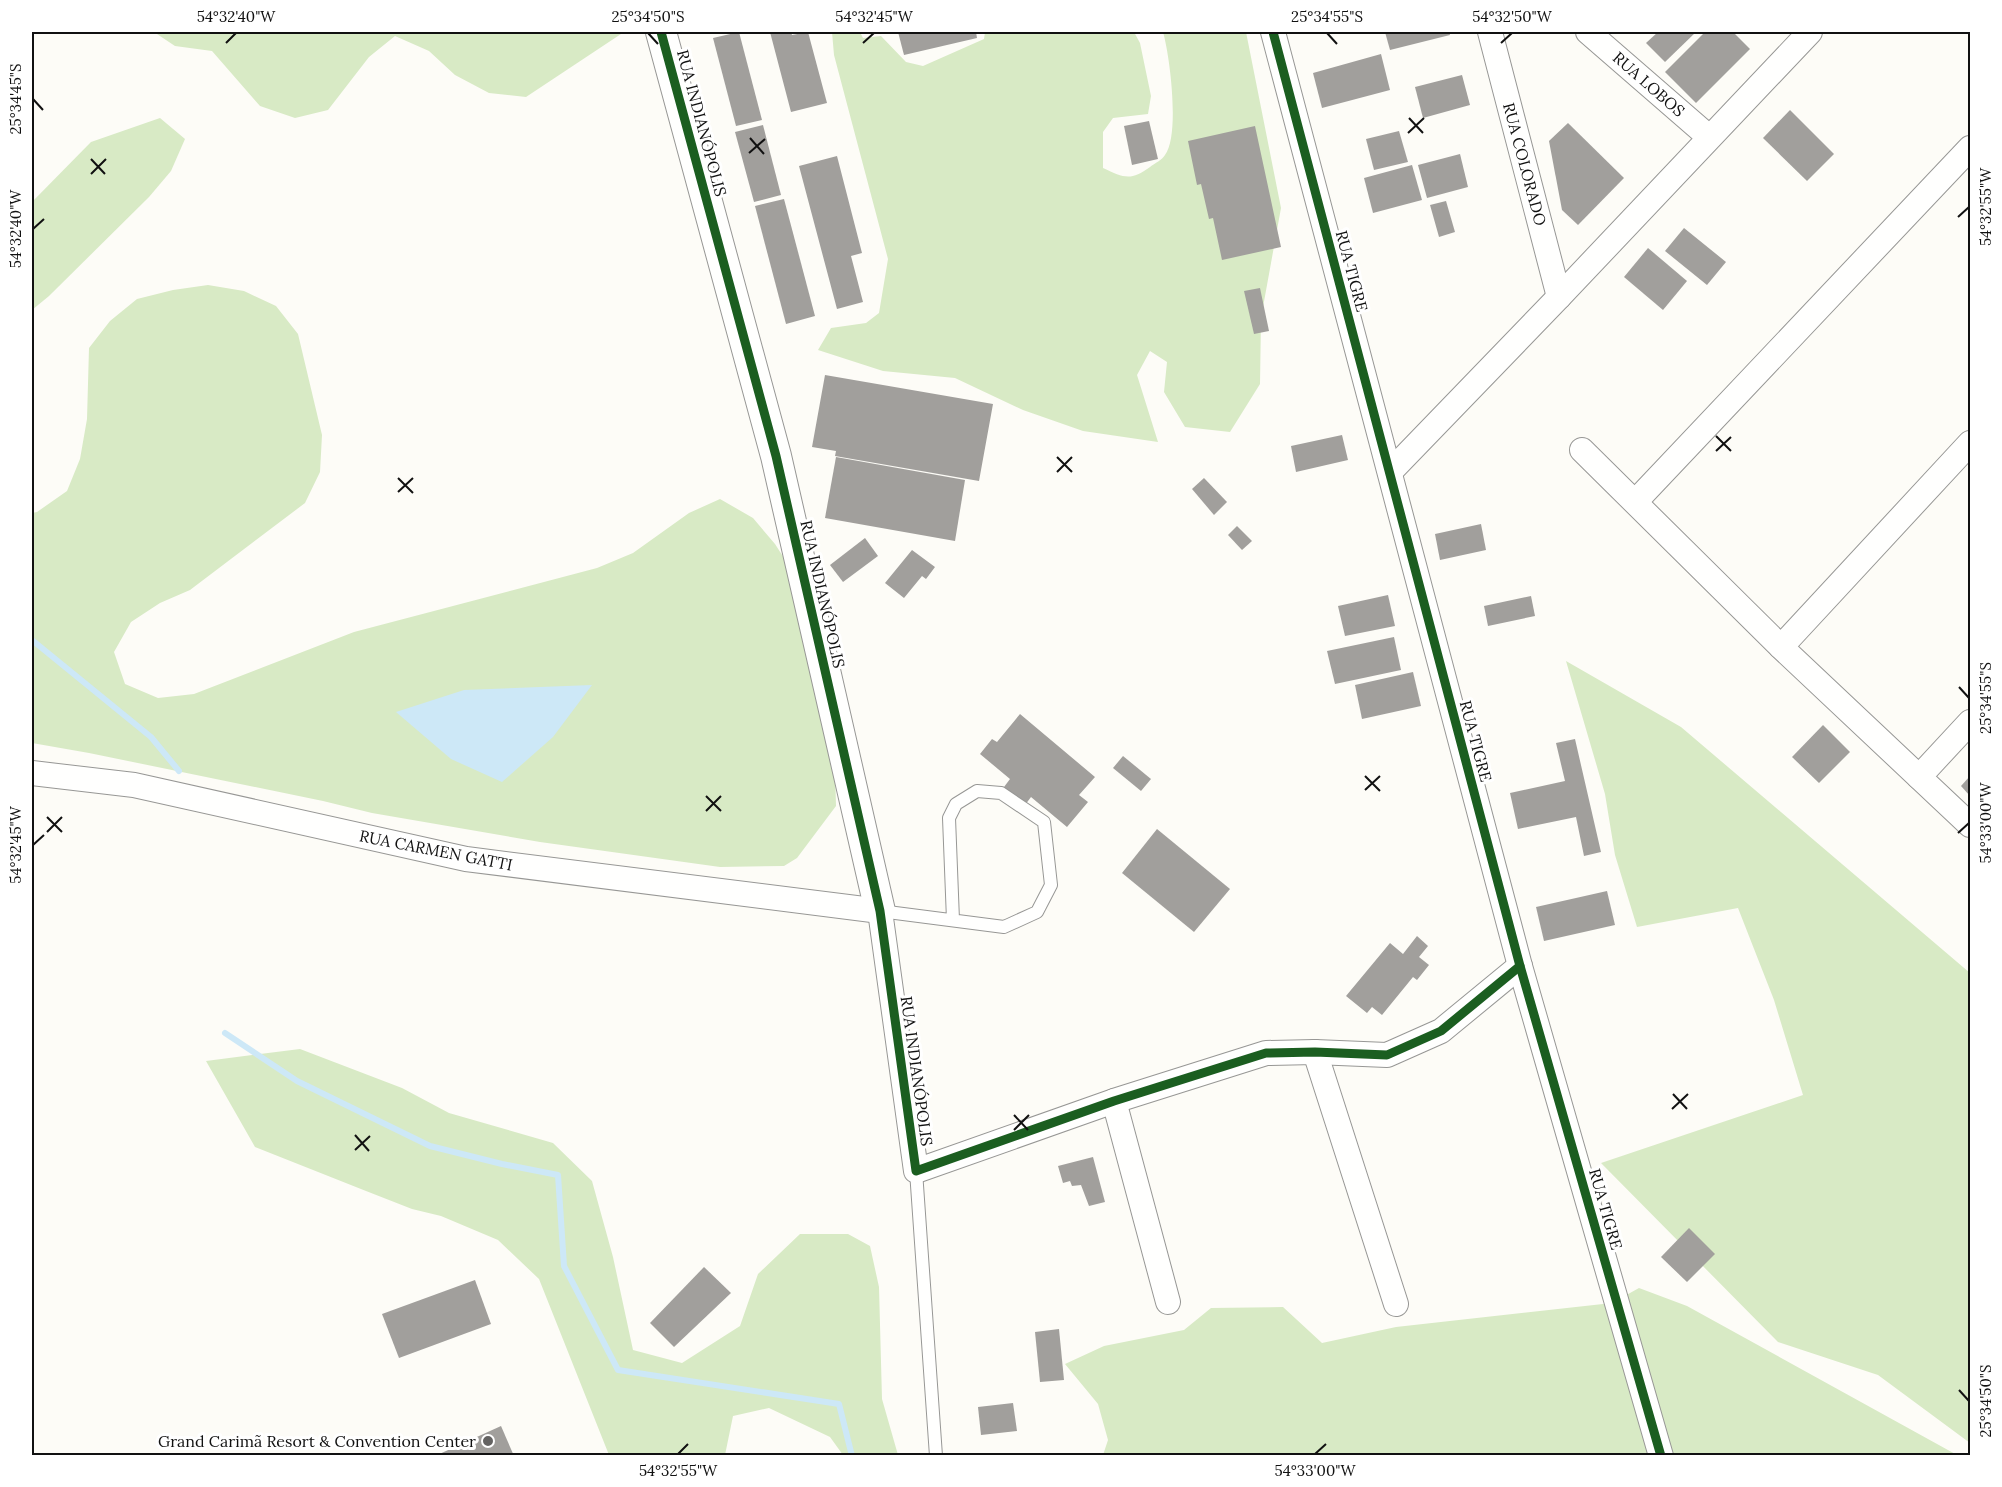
<svg xmlns="http://www.w3.org/2000/svg" width="2002" height="1487" font-family="Lora,serif">
<style>
.forest{fill:#d8eac5}
.water{fill:#cde8f7}
.lines{fill:none;stroke-linecap:round;stroke-linejoin:round}
.stream{stroke:#cde8f7;stroke-width:6}
.building{fill:#a19f9c}
.service-casing{stroke:#979795;stroke-width:14}
.minor-casing{stroke:#979795;stroke-width:26}
.tertiary-casing{stroke:#979795;stroke-width:32}
.service{stroke:#fffffe;stroke-width:12}
.minor{stroke:#fffffe;stroke-width:24}
.tertiary{stroke:#fffffe;stroke-width:30}
.cycleway-casing{stroke:#fff;stroke-width:13}
.cycleway{stroke:#1b5e20;stroke-width:9}
.ticks{fill:none;stroke:#111;stroke-width:2}
.poi-dot{fill:#646362;stroke:#fff;stroke-width:2}
.labels{text-anchor:middle;stroke-width:6;stroke-linejoin:round;paint-order:stroke}
.street-label{font-size:16px;fill:#111;stroke:#fff}
.poi-label{font-size:16px;fill:#111;stroke:#fff;text-anchor:end}
.neatline{fill:none;stroke:#111;stroke-width:2}
.ticks-label{font-size:15px;text-anchor:middle;fill:#111}
</style>
<rect width="100%" height="100%" fill="#fdfcf7"/>
<!-- forest -->
<g class="forest">
<polygon points="154,32 153,32 624,32 526,97 489,93 455,75 429,51 395,36 369,57 328,110 295,118 260,106 212,51 175,46"/>
<path d="M832 32H860L863 38 881 36 906 62 923 66 984 39 985 32H1134L1140 43 1151 96 1148 114 1113 118 1103 132V168C1124 178 1131 181 1150 167 1155 163 1162 160 1165 155 1180 135 1170 56 1163 32H1246L1281 208 1261 318 1260 384 1230 432 1185 427 1164 392 1167 362 1150 351 1137 375 1158 442 1083 431 1023 410 955 378 883 371 818 350 831 328 866 323 879 313 888 259 834 55Z"/>
<polygon points="160,118 185,139 171,171 149,197 49,296 32,310 32,202 91,142"/>
<polygon points="208,285 244,291 276,306 298,334 322,435 320,472 305,503 190,590 160,603 131,622 114,652 125,684 158,698 194,694 354,632 597,568 633,553 689,513 720,499 753,518 775,544 793,572 834,734 836,806 797,858 784,866 720,867 540,842 372,813 323,801 89,753 32,743 32,513 37,512 67,491 80,459 87,419 89,348 110,321 137,299 173,290"/>
<polygon points="1566,661 1681,727 1970,973 1970,1443 1878,1375 1778,1342 1601,1163 1803,1095 1774,1000 1738,908 1637,927 1615,855 1605,794"/>
<polygon points="300,1049 402,1088 449,1113 553,1143 592,1181 613,1257 633,1350 682,1363 740,1326 758,1274 800,1234 848,1234 870,1246 879,1287 882,1399 898,1455 843,1455 830,1437 769,1408 733,1416 725,1455 609,1455 539,1279 498,1240 441,1216 412,1209 366,1191 255,1147 206,1061"/>
<polygon points="1639,1288 1687,1306 1957,1455 1103,1455 1108,1440 1098,1404 1065,1364 1104,1346 1184,1330 1211,1308 1283,1307 1322,1343 1396,1327 1612,1303"/>
</g>
<!-- water -->
<polygon class="water" points="592,685 553,737 502,782 451,759 396,712 464,690"/>
<g class="lines">
<!-- stream -->
<g class="stream">
<polyline points="32,640 151,737 179,771"/>
<polyline points="225,1033 297,1081 430,1146 502,1164 558,1175 564,1266 618,1370 839,1404 852,1456"/>
</g>
</g>
<!-- building -->
<g class="building">
<polygon points="739,32 762,120 736,126 713,38"/>
<polygon points="770,32 791,32 792,35 808,32 827,103 791,112"/>
<polygon points="898,32 976,32 977,38 904,55"/>
<polygon points="1385,32 1449,32 1450,35 1390,50"/>
<polygon points="1658,32 1696,32 1665,62 1646,43"/>
<polygon points="1705,32 1733,32 1750,49 1696,103 1665,72"/>
<polygon points="1381,54 1390,90 1322,108 1313,73"/>
<polygon points="1462,75 1470,105 1423,118 1415,87"/>
<polygon points="1790,110 1834,154 1807,181 1763,138"/>
<polygon points="1149,121 1158,159 1132,165 1124,126"/>
<polygon points="1568,123 1624,178 1578,225 1562,210 1549,141"/>
<polygon points="763,125 781,195 754,202 735,132"/>
<polygon points="1255,126 1281,247 1222,260 1213,218 1209,219 1201,184 1197,185 1188,141"/>
<polygon points="1399,131 1408,162 1374,170 1366,139"/>
<polygon points="1460,154 1468,187 1427,198 1418,165"/>
<polygon points="837,156 862,253 851,256 863,302 837,309 799,166"/>
<polygon points="1412,165 1422,200 1373,213 1364,178"/>
<polygon points="784,199 815,316 786,324 755,206"/>
<polygon points="1446,201 1455,232 1439,237 1430,205"/>
<polygon points="1684,228 1726,262 1707,285 1665,251"/>
<polygon points="1648,248 1687,281 1663,310 1624,277"/>
<polygon points="1260,288 1269,331 1254,334 1244,291"/>
<polygon points="825,375 993,404 979,481 835,456 836,451 812,447"/>
<polygon points="1342,435 1348,460 1296,472 1291,446"/>
<polygon points="836,457 965,480 955,541 825,518"/>
<polygon points="1204,478 1227,502 1214,515 1192,489"/>
<polygon points="1481,524 1486,550 1440,560 1435,534"/>
<polygon points="1237,526 1252,541 1242,550 1228,535"/>
<polygon points="865,538 878,556 843,582 830,565"/>
<polygon points="912,550 935,567 926,579 922,576 904,598 885,583"/>
<polygon points="1388,595 1395,626 1345,636 1338,606"/>
<polygon points="1531,596 1535,616 1488,626 1484,606"/>
<polygon points="1394,637 1401,670 1335,684 1327,651"/>
<polygon points="1413,672 1421,706 1362,719 1355,685"/>
<polygon points="1020,714 1095,777 1079,795 1088,802 1067,827 1031,797 1025,805 1004,787 1010,779 980,754 992,739 997,742"/>
<polygon points="1823,725 1850,752 1819,783 1792,757"/>
<polygon points="1575,739 1601,852 1584,856 1576,817 1518,829 1510,793 1565,781 1556,743"/>
<polygon points="1123,756 1151,779 1141,791 1113,768"/>
<polygon points="1970,776 1970,796 1961,786"/>
<polygon points="1157,829 1230,889 1194,932 1122,873"/>
<polygon points="1607,891 1615,925 1544,941 1536,907"/>
<polygon points="1417,936 1428,946 1419,957 1429,965 1417,980 1413,977 1382,1015 1372,1007 1367,1013 1346,996 1390,943 1403,954"/>
<polygon points="1093,1157 1105,1202 1089,1206 1081,1185 1072,1186 1070,1181 1063,1183 1058,1166"/>
<polygon points="1689,1228 1715,1254 1687,1282 1661,1257"/>
<polygon points="704,1267 731,1293 674,1347 650,1323"/>
<polygon points="475,1280 491,1324 399,1358 382,1314"/>
<polygon points="1059,1329 1064,1380 1040,1382 1035,1332"/>
<polygon points="1013,1403 1017,1431 981,1435 978,1407"/>
<polygon points="501,1426 514,1456 435,1456"/>
</g>
<g class="lines">
<defs>
<g id="service">
<polyline points="880,911 1004,927 1037,912 1051,885 1044,822 1001,793 977,791 956,804 949,818 953,920"/>
<polyline points="916,1171 936,1456"/>
</g>
<g id="minor">
<polyline points="1273,32 1520,966 1661,1456"/>
<polyline points="1490,32 1559,297"/>
<polyline points="1588,32 1709,137"/>
<polyline points="1582,450 1781,647 1970,825"/>
<polyline points="1390,472 1559,297 1810,32"/>
<polyline points="1636,501 1970,148"/>
<polyline points="1781,647 1970,443"/>
<polyline points="32,773 134,785 466,859 880,911 916,1171 1114,1101 1266,1053 1315,1052 1387,1055 1441,1031 1520,966"/>
<polyline points="1919,777 1970,722"/>
<polyline points="1315,1052 1396,1304"/>
<polyline points="1114,1101 1168,1302"/>
</g>
<polyline id="tertiary" points="661,32 776,456 880,911"/>
</defs>
<!-- service casing -->
<use href="#service" class="service-casing"/>
<!-- minor casing -->
<use href="#minor" class="minor-casing"/>
<!-- tertiary casing -->
<use href="#tertiary" class="tertiary-casing"/>
<!-- service -->
<use href="#service" class="service"/>
<!-- minor -->
<use href="#minor" class="minor"/>
<!-- tertiary -->
<use href="#tertiary" class="tertiary"/>
<defs>
<g id="cycleway">
<polyline points="661,32 776,456 880,911 916,1171 1114,1101 1266,1053 1315,1052 1387,1055 1441,1031 1520,966"/>
<polyline points="1273,32 1520,966 1661,1456"/>
</g>
</defs>
<!-- cycleway casing -->
<use href="#cycleway" class="cycleway-casing"/>
<!-- cycleway -->
<use href="#cycleway" class="cycleway"/>
</g>
<!-- ticks -->
<path class="ticks" d="M648 33 658 44M1327 33 1337 44M226 43 236 33M863 43 874 33M1501 43 1512 33M33 99 43 110M1409 118 1423 133M1408 133 1424 118M750 138 764 154M749 153 765 139M91 159 105 174M91 174 106 159M1958 217 1969 207M33 229 44 219M1716 436 1731 451M1716 451 1731 437M1057 457 1072 472M1057 472 1072 457M398 478 413 493M398 492 413 478M1959 687 1969 698M1365 776 1380 791M1365 790 1380 776M706 796 721 811M706 811 721 796M47 817 62 832M47 832 62 817M1958 833 1969 823M33 845 44 835M1673 1094 1687 1109M1672 1109 1688 1094M1014 1115 1028 1130M1014 1130 1029 1115M355 1135 369 1151M355 1150 370 1136M1959 1390 1969 1401M678 1454 688 1444M1315 1454 1326 1444"/>
<!-- markers -->
<circle class="poi-dot" cx="488" cy="1441" r="6"/>
<g class="labels">
<!-- street labels -->
<g class="street-label">
<text transform="translate(1649 84) rotate(41)" y="6">RUA LOBOS</text>
<text transform="translate(702 123) rotate(75)" y="6">RUA INDIANÓPOLIS</text>
<text transform="translate(1525 164) rotate(75)" y="6">RUA COLORADO</text>
<text transform="translate(1352 271) rotate(75)" y="6">RUA TIGRE</text>
<text transform="translate(823 594) rotate(77)" y="6">RUA INDIANÓPOLIS</text>
<text transform="translate(1476 741) rotate(75)" y="6">RUA TIGRE</text>
<text transform="translate(436 850) rotate(11)" y="6">RUA CARMEN GATTI</text>
<text transform="translate(917 1071) rotate(82)" y="6">RUA INDIANÓPOLIS</text>
<text transform="translate(1606 1209) rotate(74)" y="6">RUA TIGRE</text>
</g>
<!-- poi labels -->
<g class="poi-label">
<text x="476" y="1447">Grand Carimã Resort &amp; Convention Center</text>
</g>
</g>
<!-- border -->
<rect width="2002" height="1487" fill="none" stroke="#ffffff" stroke-width="66"/>
<rect x="33" y="33" width="1936" height="1421" class="neatline"/>
<g class="ticks-label">
<text x="236" y="22">54°32'40"W</text>
<text x="648" y="22">25°34'50"S</text>
<text x="874" y="22">54°32'45"W</text>
<text x="1327" y="22">25°34'55"S</text>
<text x="1512" y="22">54°32'50"W</text>
<text transform="translate(16 99) rotate(-90)" y="5">25°34'45"S</text>
<text transform="translate(1986 207) rotate(-90)" y="5">54°32'55"W</text>
<text transform="translate(16 229) rotate(-90)" y="5">54°32'40"W</text>
<text transform="translate(1986 698) rotate(-90)" y="5">25°34'55"S</text>
<text transform="translate(1986 823) rotate(-90)" y="5">54°33'00"W</text>
<text transform="translate(16 845) rotate(-90)" y="5">54°32'45"W</text>
<text transform="translate(1986 1401) rotate(-90)" y="5">25°34'50"S</text>
<text x="678" y="1476">54°32'55"W</text>
<text x="1315" y="1476">54°33'00"W</text>
</g>
</svg>
